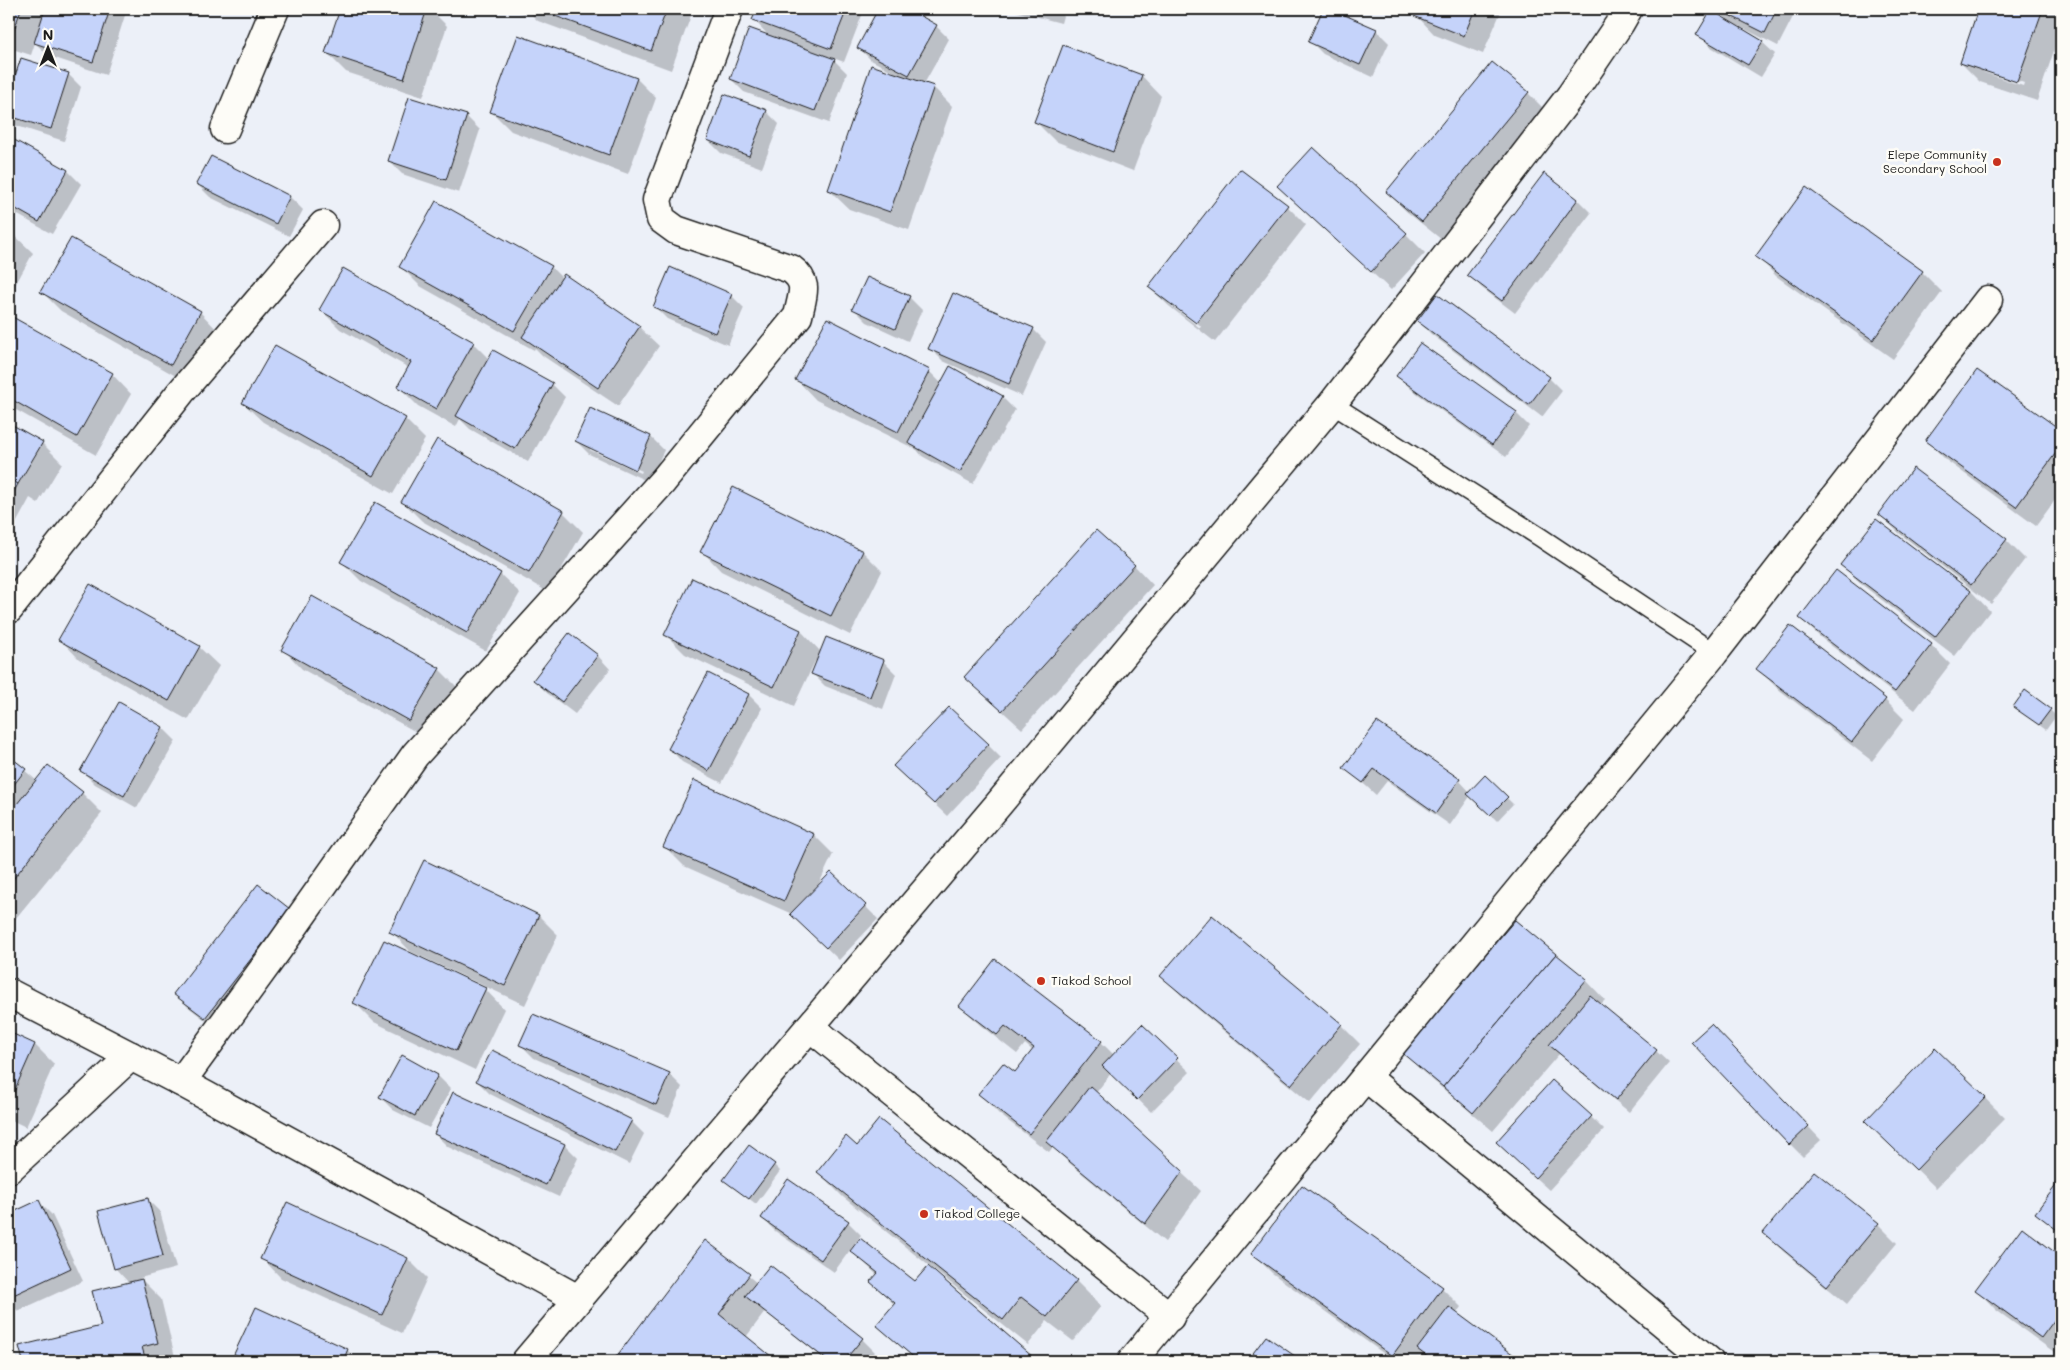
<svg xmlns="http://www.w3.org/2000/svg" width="2070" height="1370" font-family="Mali,sans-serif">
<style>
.shadow{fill:#0003;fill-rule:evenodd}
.building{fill:#c5d3fa;stroke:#1c1c1c}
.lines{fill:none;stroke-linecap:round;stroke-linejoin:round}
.lane-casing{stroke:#1c1c1c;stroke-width:21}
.street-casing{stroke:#1c1c1c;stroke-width:31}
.lane{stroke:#fdfcf7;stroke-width:18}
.street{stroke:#fdfcf7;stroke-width:28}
.poi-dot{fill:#c8321e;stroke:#fdfcf7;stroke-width:2}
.labels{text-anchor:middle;stroke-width:5;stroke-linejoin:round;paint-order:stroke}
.poi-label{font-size:12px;fill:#1c1c1c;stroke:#fdfcf7;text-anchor:start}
</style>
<rect width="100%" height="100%" fill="#ecf0f8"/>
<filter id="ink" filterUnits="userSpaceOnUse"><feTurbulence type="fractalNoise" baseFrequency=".02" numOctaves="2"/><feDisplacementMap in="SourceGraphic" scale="10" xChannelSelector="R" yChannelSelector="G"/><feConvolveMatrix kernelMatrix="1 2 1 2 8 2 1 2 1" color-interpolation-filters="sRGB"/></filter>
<g filter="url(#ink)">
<!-- shadow -->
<g class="shadow">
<polygon points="9,9 127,9 106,75 49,56 35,43 31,55 9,48"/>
<polygon points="341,9 430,9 447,26 423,97 346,72 327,53"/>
<polygon points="508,9 691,9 693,10 671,70 538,21 526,9 525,14"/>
<polygon points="758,9 864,10 844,62 828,56 827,58 834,60 847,73 829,123 744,92 731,79 770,37 754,20"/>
<polygon points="880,9 905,9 936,26 949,39 924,84 933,87 952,106 909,230 849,209 829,190 894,72 871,60 858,47"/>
<polygon points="1012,9 1065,9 1061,23 1015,11"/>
<polygon points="1325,9 1376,30 1389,43 1373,77 1323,54 1310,41"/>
<polygon points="1419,9 1502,9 1483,54 1435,35 1416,15"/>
<polygon points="1716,9 1797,9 1778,46 1739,26 1738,28 1762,42 1775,54 1761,77 1711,47 1698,34 1727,19"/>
<path d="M1980 9H2061V30L2037 101 1980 82 1961 63ZM1983 69 2024 83 2023 86 1983 72Z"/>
<polygon points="1064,47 1142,76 1161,96 1133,171 1055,141 1036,122"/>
<polygon points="21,59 68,74 81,87 64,141 17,126 9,118 9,98"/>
<polygon points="637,79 656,98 628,174 511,131 492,112"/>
<polygon points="1528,93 1547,112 1442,240 1406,211 1387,192"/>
<polygon points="410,98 467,117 480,130 459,193 402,174 389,161"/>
<polygon points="766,111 779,124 762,168 721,153 708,140"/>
<polygon points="9,138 68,171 81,184 52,234 9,210"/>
<polygon points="1544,175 1578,200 1591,213 1515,313 1482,288 1469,275"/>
<polygon points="197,184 290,197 303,210 289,236 210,197"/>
<polygon points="1806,189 1922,272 1942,292 1893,359 1776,276 1757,256"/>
<polygon points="1298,205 1406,234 1425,253 1391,290"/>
<path d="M1287 206 1306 225 1215 342 1169 306 1149 287ZM1169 301 1201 326 1200 328 1169 304Z"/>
<polygon points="9,230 33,253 9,296"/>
<polygon points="400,266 551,267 562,278 639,327 659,346 618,406 543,356 535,348 534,350 420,286"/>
<polygon points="42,292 200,312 219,332 190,384 61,311"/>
<polygon points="731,295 744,308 728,345 667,319 654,306"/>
<polygon points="909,297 922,310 908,341 867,322 854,309"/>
<polygon points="320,309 473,343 489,359 552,384 565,397 528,462 470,429 460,419 456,427 418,406 399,387 409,368 340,329"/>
<polygon points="9,316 112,374 131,394 96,455 9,406"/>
<polygon points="1418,321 1549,378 1562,391 1542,417 1431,334"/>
<polygon points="1033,329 1046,342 1022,396 943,361 930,348"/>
<polygon points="929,371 942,384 1002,397 1015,410 973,484 922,456 917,450 816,400 797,380"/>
<polygon points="1978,372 2061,432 2061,492 2036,526 1946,460 1927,441"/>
<polygon points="1398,376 1516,413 1529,426 1506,457 1411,389"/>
<polygon points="243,403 405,419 425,439 393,494 263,422"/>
<path d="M591 409 651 437 664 450 649 482 589 454 576 441ZM590 447 642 471 641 473 590 450Z"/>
<polygon points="9,424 42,443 62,463 38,503 30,498 13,529 9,527"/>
<polygon points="437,441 563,512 583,532 548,592 422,521 403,502"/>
<polygon points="733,488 863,552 882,571 850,635 721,571 702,551"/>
<polygon points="1879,514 2006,540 2025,559 1991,604 1899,533"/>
<polygon points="1877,520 1971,591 1990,611 1955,656 1861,584 1842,565"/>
<polygon points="342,562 500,574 520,593 486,651 361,581"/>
<polygon points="1134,565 1153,585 1022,729 965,677"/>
<polygon points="692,580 801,631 821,652 883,661 896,674 883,709 825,686 812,673 817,662 815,661 794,706 685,654 666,635"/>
<polygon points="1800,618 1931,645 1950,664 1915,710 1820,637"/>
<polygon points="569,635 598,656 610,669 575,714 547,693 534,680"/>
<polygon points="60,639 199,647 219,666 188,720 79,659"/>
<polygon points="283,649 439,669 458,688 429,739 302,669"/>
<polygon points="1758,669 1885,700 1904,719 1872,761 1777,688"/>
<polygon points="709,675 749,695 762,708 722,783 682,762 670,749"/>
<polygon points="120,704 163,728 176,741 137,808 95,784 82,771"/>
<polygon points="2015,707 2050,710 2056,716 2046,730"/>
<polygon points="1377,723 1459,780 1470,792 1485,777 1513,804 1497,821 1471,795 1450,825 1387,781 1376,795 1345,767"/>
<polygon points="988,745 1001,758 947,816 908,779"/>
<polygon points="9,757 37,781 49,767 82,793 102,813 11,924 9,922"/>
<polygon points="814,835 833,854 818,886 865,906 878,919 839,960 792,914 684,866 665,847"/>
<polygon points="424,862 539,916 558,935 525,1005 410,951 391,931"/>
<polygon points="259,886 302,923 218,1030 187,1006 175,993"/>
<polygon points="1515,922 1586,980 1605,1000 1600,1005 1656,1051 1669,1063 1629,1112 1559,1054 1493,1131 1423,1072 1404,1053"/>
<polygon points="1162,976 1341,1025 1360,1044 1310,1103 1181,995"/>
<polygon points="485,989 504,1009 475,1070 374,1022 355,1003"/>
<polygon points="961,1006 1101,1042 1114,1055 1142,1026 1190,1072 1151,1112 1111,1073 1096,1093 1201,1191 1165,1242 1067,1161 1053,1147 1049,1152 999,1114 980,1094 1015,1074 1033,1051 1025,1044 1017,1054 980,1025"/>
<polygon points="9,1033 35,1045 54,1064 26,1127 9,1119"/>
<polygon points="1724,1038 1821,1140 1803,1157 1790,1144"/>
<polygon points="521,1045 669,1074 682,1087 669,1117 534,1058"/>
<polygon points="1936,1050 2005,1118 1936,1188 1886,1140"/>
<polygon points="492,1051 631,1121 644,1134 629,1164 490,1094 477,1081"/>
<polygon points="402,1057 438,1076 451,1089 429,1128 393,1110 380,1097"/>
<polygon points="454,1094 565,1145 578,1158 559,1197 448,1147 435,1134"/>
<polygon points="1591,1117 1604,1130 1549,1190 1510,1155"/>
<polygon points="858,1148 1076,1281 1101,1306 1073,1341 1047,1321 1028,1345 843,1197 818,1172"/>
<polygon points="774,1165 780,1171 756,1204 725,1180"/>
<polygon points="2061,1181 2061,1235 2036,1212"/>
<polygon points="147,1199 160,1212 176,1268 140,1278 161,1299 176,1361 25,1361 21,1347 102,1327 129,1283 115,1268"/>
<polygon points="39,1202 52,1215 83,1281 18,1311 9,1302 9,1216"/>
<polygon points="287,1204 408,1259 427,1278 402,1333 281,1278 262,1258"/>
<polygon points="762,1218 848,1222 861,1235 834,1272 775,1231"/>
<polygon points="1878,1224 1897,1243 1847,1304 1784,1252 1764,1233"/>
<polygon points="2022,1229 2061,1258 2061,1357 1996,1310 1977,1290"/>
<polygon points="705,1241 757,1283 862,1339 875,1352 867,1361 827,1361 765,1312 746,1337 775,1361 615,1361"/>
<polygon points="852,1251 915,1283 928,1267 1036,1361 917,1361 877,1325 895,1305 872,1282 877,1275"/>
<polygon points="1253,1254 1442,1288 1461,1307 1456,1314 1520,1361 1394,1361 1272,1273"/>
<polygon points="257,1309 347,1350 358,1361 243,1361 236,1354"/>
<polygon points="1266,1338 1300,1361 1249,1361"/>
</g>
<!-- building -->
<g class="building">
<polygon points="9,9 21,9 12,36 9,35"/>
<polygon points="45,9 110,9 93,62 34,43"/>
<polygon points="340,9 427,9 404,79 325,53"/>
<polygon points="536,9 667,9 651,51"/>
<polygon points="757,9 847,9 831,49 752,20"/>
<polygon points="878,9 908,9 937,25 909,75 857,48"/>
<polygon points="1323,9 1331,9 1377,29 1360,65 1308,42"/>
<polygon points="1417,9 1475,9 1464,36 1414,16"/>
<polygon points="1717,9 1777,9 1765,33"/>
<polygon points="1978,9 2043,9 2017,82 1960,63"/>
<polygon points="1711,10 1763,41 1748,65 1696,35"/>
<polygon points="749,28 835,59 815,111 730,79"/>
<polygon points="518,35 637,78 609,155 490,112"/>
<polygon points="1063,45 1142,75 1113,152 1034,122"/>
<polygon points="21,58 69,73 51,129 9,116 9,94"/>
<polygon points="1492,62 1529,92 1422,222 1386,192"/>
<polygon points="871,65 934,86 890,212 828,190"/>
<polygon points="724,94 767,110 749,156 707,140"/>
<polygon points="409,97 467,115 446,180 388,161"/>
<polygon points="9,137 68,170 39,222 9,205"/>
<polygon points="1313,147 1407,233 1371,272 1277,186"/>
<polygon points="211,156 290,196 276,224 196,184"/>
<polygon points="1240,169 1288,205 1196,323 1148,287"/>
<polygon points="1544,173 1578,199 1502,301 1467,275"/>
<polygon points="1806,187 1923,271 1873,340 1755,257"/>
<polygon points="436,201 552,266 514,331 399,267"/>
<polygon points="71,238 201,311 171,365 40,292"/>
<polygon points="670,267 732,294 715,333 653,307"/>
<polygon points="343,268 474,342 436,409 397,387 411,362 319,310"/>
<polygon points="564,274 640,326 598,388 522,337"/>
<polygon points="867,277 910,296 895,329 852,309"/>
<polygon points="953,293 1034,328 1009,384 928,349"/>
<polygon points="1437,294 1550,377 1529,405 1417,321"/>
<polygon points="9,315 113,373 77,437 9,398"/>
<polygon points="827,318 930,370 898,432 795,380"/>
<polygon points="1420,343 1517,412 1492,445 1396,376"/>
<polygon points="275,345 406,418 373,476 242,403"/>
<polygon points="493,350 553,383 515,449 456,416"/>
<polygon points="950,366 1003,396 960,472 908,443"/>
<polygon points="1977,370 2061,430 2061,446 2016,507 1925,441"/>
<polygon points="590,408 651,436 636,470 575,441"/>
<polygon points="9,423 43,442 18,484 9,479"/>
<polygon points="437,439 564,511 529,573 401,502"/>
<polygon points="1913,468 2007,539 1971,585 1878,514"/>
<polygon points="9,479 18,484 9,501"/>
<polygon points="733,487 863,551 831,616 700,552"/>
<polygon points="375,502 501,573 467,633 340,562"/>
<polygon points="1876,519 1971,591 1935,637 1840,565"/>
<polygon points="1096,530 1135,565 1002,711 964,677"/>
<polygon points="1836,570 1932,644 1895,692 1799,618"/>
<polygon points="692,578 801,630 774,687 664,635"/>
<polygon points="90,584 200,646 169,701 58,640"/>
<polygon points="312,596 440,668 409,721 281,650"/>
<polygon points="1790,625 1886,699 1852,742 1756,669"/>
<polygon points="569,633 598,655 562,702 533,680"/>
<polygon points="826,637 884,660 870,697 811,674"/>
<polygon points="708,673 749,694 709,771 668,749"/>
<polygon points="2025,690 2051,709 2039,725 2013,707"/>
<polygon points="119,702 163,727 124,796 80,771"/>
<polygon points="949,707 989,744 934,804 893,766"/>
<polygon points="1377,722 1460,779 1436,813 1374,769 1363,783 1343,768"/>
<polygon points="9,756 26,769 9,791"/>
<polygon points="48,765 83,792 9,884 9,814"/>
<polygon points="1485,775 1508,797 1490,815 1467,794"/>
<polygon points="694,780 814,834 784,901 663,847"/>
<polygon points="424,860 539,915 505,986 389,932"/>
<polygon points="831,872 866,905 826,948 790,914"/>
<polygon points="258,884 290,909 205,1018 173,994"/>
<polygon points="1212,915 1342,1024 1291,1085 1160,976"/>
<polygon points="1515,920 1556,954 1443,1087 1402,1053"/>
<polygon points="384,940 486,988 456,1051 353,1003"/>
<polygon points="1556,954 1587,979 1473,1113 1443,1087"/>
<polygon points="995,959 1102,1041 1029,1134 978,1094 1003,1063 1015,1072 1034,1048 1005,1026 997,1035 959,1006"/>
<polygon points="1590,995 1657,1050 1616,1100 1549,1045"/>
<polygon points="533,1014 670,1073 656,1105 519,1045"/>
<polygon points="1142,1024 1178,1058 1137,1100 1102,1066"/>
<polygon points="1711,1024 1809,1126 1789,1145 1691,1042"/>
<polygon points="9,1032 35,1044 9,1103"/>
<polygon points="1935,1048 1986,1097 1916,1170 1865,1121"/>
<polygon points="492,1050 632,1120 615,1152 476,1081"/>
<polygon points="402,1055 438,1075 415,1116 379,1097"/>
<polygon points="1552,1080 1592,1116 1535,1178 1496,1142"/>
<polygon points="1090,1086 1183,1171 1145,1224 1046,1142"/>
<polygon points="453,1092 565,1144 546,1185 434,1134"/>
<polygon points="879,1119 1077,1280 1047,1317 1021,1297 1003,1320 817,1172 846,1136 857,1146"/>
<polygon points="749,1145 775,1164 749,1199 723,1180"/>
<polygon points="1814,1171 1879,1223 1827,1286 1763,1233"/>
<polygon points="788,1179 849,1221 821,1260 761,1218"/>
<polygon points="2061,1179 2061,1233 2035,1213"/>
<polygon points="1302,1185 1443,1287 1392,1356 1251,1254"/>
<polygon points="148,1198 163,1256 114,1269 98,1211"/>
<polygon points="39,1200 71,1268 9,1297 9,1214"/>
<polygon points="287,1202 408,1258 382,1315 260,1259"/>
<polygon points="2022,1227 2061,1257 2061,1311 2041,1338 1975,1290"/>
<polygon points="860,1238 915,1281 928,1266 1034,1358 1031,1361 918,1361 876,1325 895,1303 870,1282 878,1273 850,1251"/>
<polygon points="705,1240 750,1274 719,1314 777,1361 613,1361"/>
<polygon points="770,1265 863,1338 844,1361 828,1361 745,1296"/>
<polygon points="142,1279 158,1343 142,1347 146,1361 23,1361 19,1346 101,1326 92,1291"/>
<polygon points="256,1307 348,1349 343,1361 250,1361 234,1354"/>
<polygon points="1449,1307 1522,1361 1433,1361 1417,1349"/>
<polygon points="1266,1336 1302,1361 1247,1361"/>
</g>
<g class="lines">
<defs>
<polyline id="lane" points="1332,404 1540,537 1714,653"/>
<g id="street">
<polyline points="225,129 275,9"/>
<polyline points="9,609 181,392 323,225"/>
<polyline points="9,993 181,1082 578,1299"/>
<polyline points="810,1027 1170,1317"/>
<polyline points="1366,1077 1709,1361"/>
<path d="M181 1082 278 949 415 755 663 481 798 316C802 295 810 283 791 269L676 230 661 219 657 200 729 9"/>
<polyline points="9,1169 131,1056"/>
<polyline points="526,1361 997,806 1332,404 1571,95 1620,23 1628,9"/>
<polyline points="1132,1361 1714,653 1988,300"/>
</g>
</defs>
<!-- lane casing -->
<use href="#lane" class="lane-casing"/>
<!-- street casing -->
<use href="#street" class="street-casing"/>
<!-- lane -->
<use href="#lane" class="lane"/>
<!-- street -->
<use href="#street" class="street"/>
</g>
</g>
<!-- markers -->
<g class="poi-dot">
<circle cx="1997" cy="162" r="5"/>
<circle cx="1041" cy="981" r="5"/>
<circle cx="924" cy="1214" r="5"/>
</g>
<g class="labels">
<!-- poi labels -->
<g class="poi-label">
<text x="1987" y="159" text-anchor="end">Elepe Community<tspan x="1987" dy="14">Secondary School</tspan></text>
<text x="1051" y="985">Tiakod School</text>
<text x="934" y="1218">Tiakod College</text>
</g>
</g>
<!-- margin -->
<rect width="2070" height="1370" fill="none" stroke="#fdfcf7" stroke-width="30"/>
<rect x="15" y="15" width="2040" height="1340" fill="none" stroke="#1c1c1c" stroke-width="2" filter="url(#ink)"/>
<!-- north arrow -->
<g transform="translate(48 48)" stroke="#fdfcf7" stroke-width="4" paint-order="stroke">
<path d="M0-4L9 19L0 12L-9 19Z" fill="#1c1c1c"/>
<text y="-8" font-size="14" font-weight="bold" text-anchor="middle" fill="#1c1c1c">N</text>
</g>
</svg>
